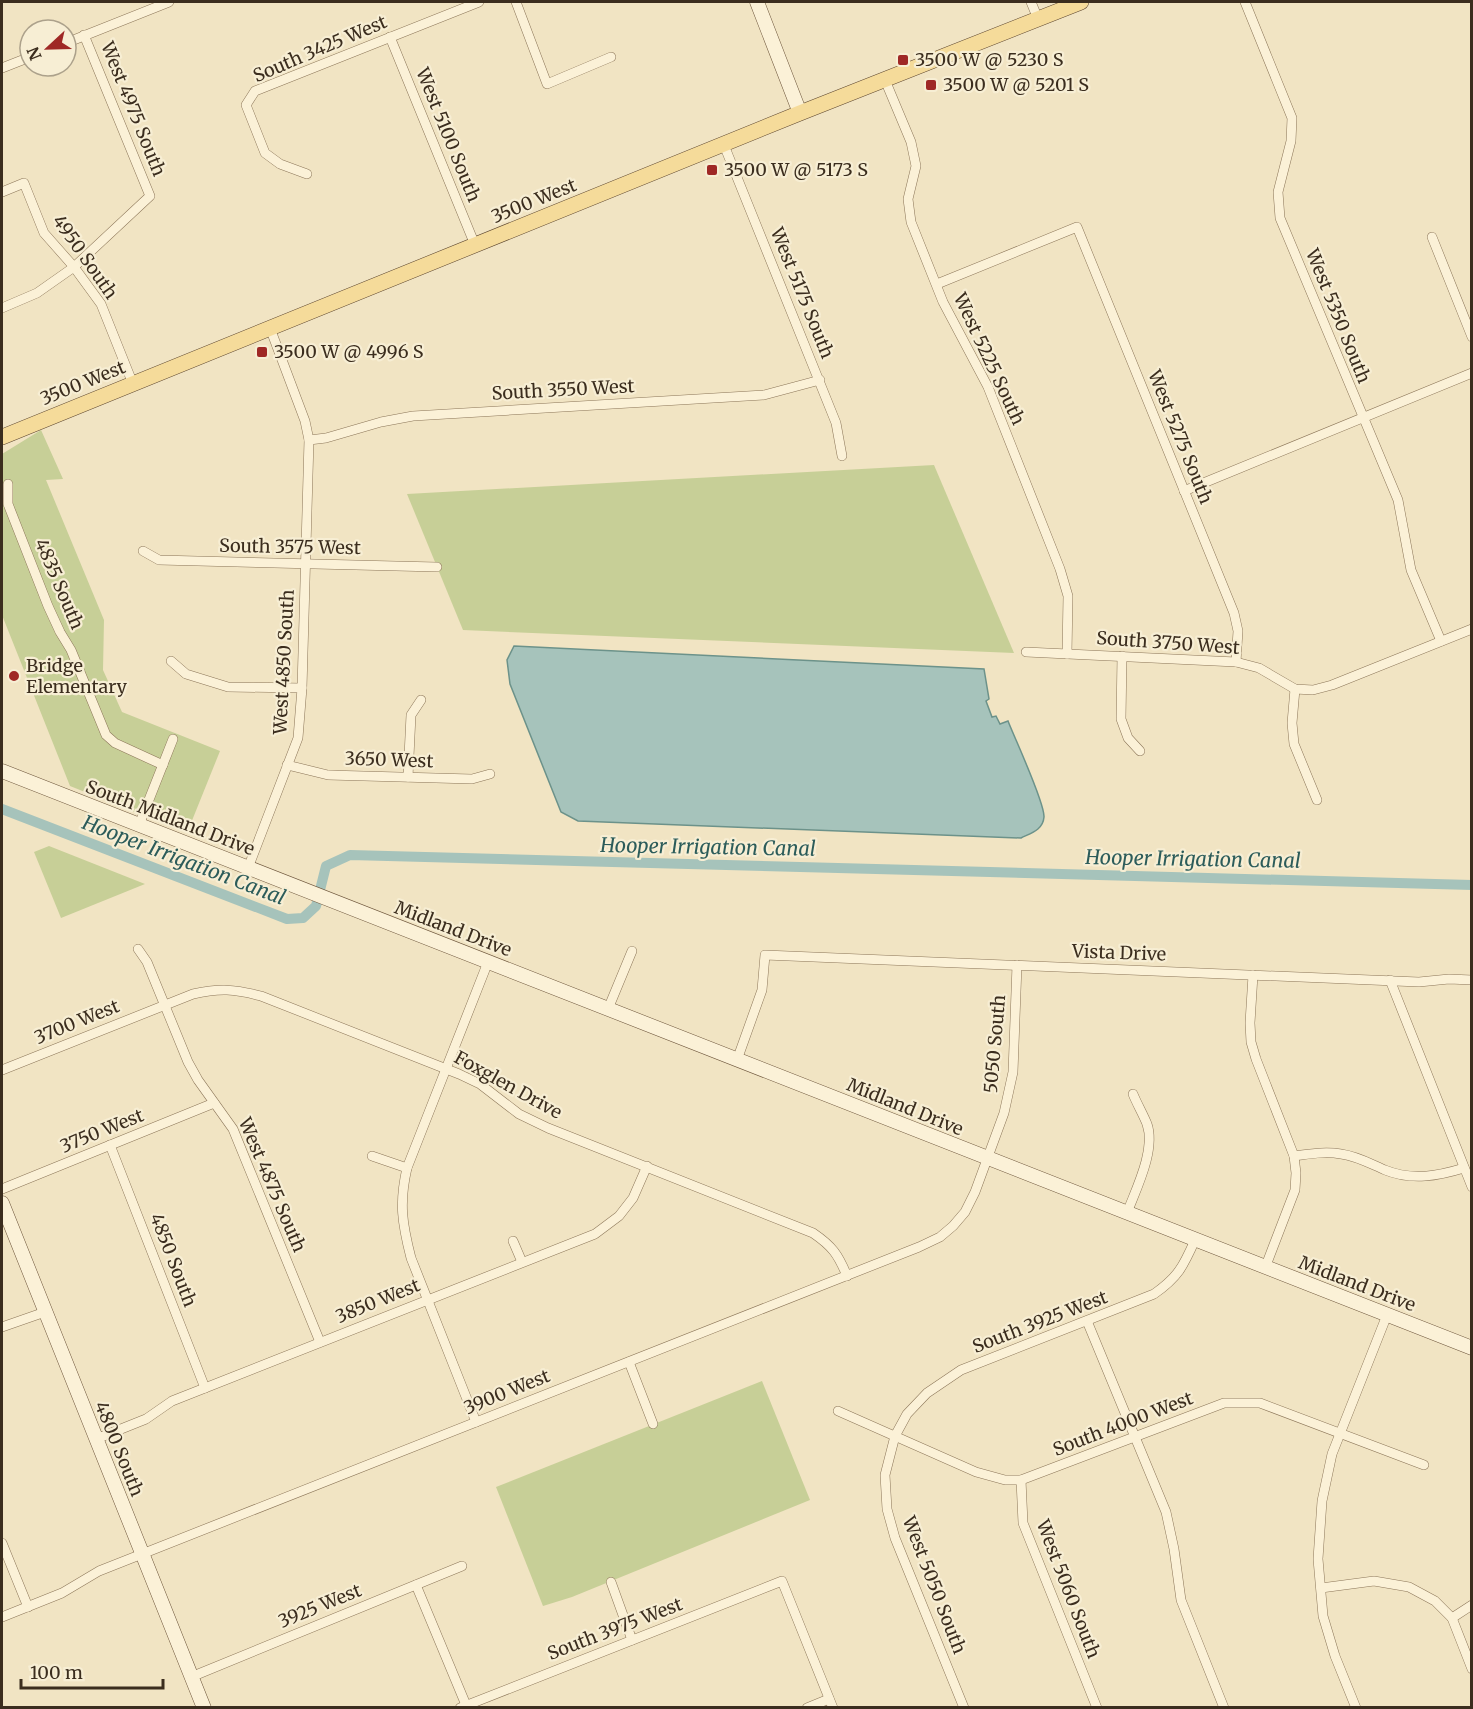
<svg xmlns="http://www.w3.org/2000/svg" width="1473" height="1709" font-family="Merriweather,serif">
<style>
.green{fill:#c7cf97}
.water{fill:#a6c3bb;stroke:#6c928a;stroke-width:1.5}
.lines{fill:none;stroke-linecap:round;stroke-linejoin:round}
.canal{stroke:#a6c3bb;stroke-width:10}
.street-casing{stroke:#8c7659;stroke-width:10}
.secondary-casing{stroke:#6e563c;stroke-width:15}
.primary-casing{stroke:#5a432d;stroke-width:16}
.street{stroke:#fbf1d7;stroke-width:9}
.secondary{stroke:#fbf1d7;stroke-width:14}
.primary{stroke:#f5db9a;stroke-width:15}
.poi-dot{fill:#9f2825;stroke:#f7eed4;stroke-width:2}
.labels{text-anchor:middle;stroke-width:4.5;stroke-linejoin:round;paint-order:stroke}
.street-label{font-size:18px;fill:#3b2d1e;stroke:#f7eed4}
.poi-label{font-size:18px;fill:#3b2d1e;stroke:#f7eed4;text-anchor:start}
.water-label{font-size:20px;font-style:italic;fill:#2c5c5a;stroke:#f7eed4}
</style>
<rect width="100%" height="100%" fill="#f1e4c3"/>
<!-- green -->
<g class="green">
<polygon points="41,430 63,479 46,480 104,620 103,670 122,712 220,751 187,833 70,786 2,615 2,454"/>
<polygon points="934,465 1014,653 463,630 407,494"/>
<polygon points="49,846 145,884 61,918 34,852"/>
<polygon points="762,1381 810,1500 572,1597 543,1606 496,1487"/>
</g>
<!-- water -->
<path class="water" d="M514 646 984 669 989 699 986 701 992 717 996 716 1000 724 1008 721C1015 739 1045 803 1044 817 1043 830 1031 833 1021 838L578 821 561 812 510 684 507 660Z"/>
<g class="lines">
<!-- canal -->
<polyline class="canal" points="2,809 287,919 303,918 316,906 326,866 350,855 1472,885"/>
<defs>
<g id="street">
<polyline points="516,2 547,84 611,57"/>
<polyline points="1031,2 1038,19"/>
<polyline points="1245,2 1292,118 1291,141 1278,192 1280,218 1398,500 1411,570 1441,641"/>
<polyline points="390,37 475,245"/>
<polyline points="66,43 169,2"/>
<polyline points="2,68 30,57"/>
<polyline points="885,80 911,142 916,166 908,199 911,222 943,302 988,387 1060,569 1068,596 1067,654"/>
<polyline points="724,145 836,423 842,456"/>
<polyline points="307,174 280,164 265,153 246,105 255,91 479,2"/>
<polyline points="2,192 24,183 44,233 74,267 101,304 133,384"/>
<polyline points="1432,237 1472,337"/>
<polyline points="937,284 1077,227 1234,613 1238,631 1236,662"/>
<polyline points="2,308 37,293 74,267 150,196 84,35"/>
<polyline points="309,440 326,438 381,422 413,416 764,395 820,380"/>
<polyline points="8,484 8,504 48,606 60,632 71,650 106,735 115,743 163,765"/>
<polyline points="1184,491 1472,373"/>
<polyline points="143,551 159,560 437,567"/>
<polyline points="1026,652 1236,662 1259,668 1295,689 1313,690 1332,685 1472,629"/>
<polyline points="1122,656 1121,719 1128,738 1140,751"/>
<polyline points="171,661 186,674 228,687 302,688"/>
<polyline points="1295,689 1292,723 1294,744 1317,800"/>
<polyline points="287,765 328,775 472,779 490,774"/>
<polyline points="408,777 411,715 421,700"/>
<polyline points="139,825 173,739"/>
<polyline points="248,868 298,738 302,688 309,440 305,421 270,328"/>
<polyline points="138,949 147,962 188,1062 198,1080 233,1129 320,1342"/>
<polyline points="1253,975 1250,1023 1251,1042 1256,1059 1294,1156 1296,1173 1295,1190 1265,1268"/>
<polyline points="1390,980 1472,1187"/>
<polyline points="608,1009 632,951"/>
<polyline points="737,1060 762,990 765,955 1419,982 1449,979 1472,980"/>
<path d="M2 1070 193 994C220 988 234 989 261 996L459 1074 480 1084 519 1114 548 1128 813 1233C832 1246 838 1254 847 1276"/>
<polyline points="110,1145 205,1388"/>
<polyline points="372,1156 407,1168"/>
<path d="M1294 1156C1310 1154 1325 1151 1341 1154 1357 1156 1371 1164 1385 1170 1412 1181 1438 1176 1464 1168"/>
<polyline points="2,1189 214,1103"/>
<path d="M1127 1213C1136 1189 1156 1150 1147 1124 1143 1114 1137 1104 1133 1094"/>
<polyline points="513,1241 522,1262"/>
<polyline points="1087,1321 1166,1512 1174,1549 1181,1600 1224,1708"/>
<polyline points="2,1327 45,1312"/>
<polyline points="629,1362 653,1424"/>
<polyline points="838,1411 976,1472 1005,1480 1021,1480 1224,1403 1260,1403 1424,1465"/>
<path d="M476 1422 411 1258C402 1223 399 1203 407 1168L488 962"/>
<polyline points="96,1439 146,1419 172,1401 595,1234 619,1216 633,1198 647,1166"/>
<polyline points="1021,1480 1023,1523 1097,1708"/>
<polyline points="2,1543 28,1607"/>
<polyline points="611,1582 632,1640"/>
<polyline points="416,1585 466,1705"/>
<polyline points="1321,1588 1374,1581 1409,1587 1435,1601 1452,1618 1472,1669"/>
<polyline points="2,1617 62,1593 99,1571 919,1247 940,1237 953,1226 965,1212 975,1192 1004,1113 1013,1072 1017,965"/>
<polyline points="1452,1618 1472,1605"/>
<polyline points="191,1677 462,1566"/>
<polyline points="460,1708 782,1581 833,1708"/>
<polyline points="807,1708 829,1699"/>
<path d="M964 1708 895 1538 887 1509 885 1475 895 1436 907 1414 927 1393 961 1370 1154 1294C1178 1277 1183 1267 1195 1240"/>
<polyline points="1356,1708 1335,1656 1323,1616 1318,1559 1322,1501 1332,1454 1387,1315"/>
</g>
<g id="secondary">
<polyline points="757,2 800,113"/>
<polyline points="2,771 1472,1348"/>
<polyline points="2,1203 204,1708"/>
</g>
<polyline id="primary" points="2,437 800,113 1081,2"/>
</defs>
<!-- street casing -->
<use href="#street" class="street-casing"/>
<!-- secondary casing -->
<use href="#secondary" class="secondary-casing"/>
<!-- primary casing -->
<use href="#primary" class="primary-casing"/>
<!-- street -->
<use href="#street" class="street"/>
<!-- secondary -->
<use href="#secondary" class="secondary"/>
<!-- primary -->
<use href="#primary" class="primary"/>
</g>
<!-- markers -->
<g class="poi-dot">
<rect x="897" y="54" width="12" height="12" rx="3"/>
<rect x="925" y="79" width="12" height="12" rx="3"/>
<rect x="706" y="164" width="12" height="12" rx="3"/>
<rect x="256" y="346" width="12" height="12" rx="3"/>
<circle cx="14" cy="676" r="6"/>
</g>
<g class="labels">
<!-- street labels -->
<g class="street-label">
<text transform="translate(320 49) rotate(-23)" y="6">South 3425 West</text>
<text transform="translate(133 109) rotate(68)" y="6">West 4975 South</text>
<text transform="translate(448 135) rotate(68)" y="6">West 5100 South</text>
<text transform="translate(534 201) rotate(-22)" y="6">3500 West</text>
<text transform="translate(85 257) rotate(55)" y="6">4950 South</text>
<text transform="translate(802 293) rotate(68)" y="6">West 5175 South</text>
<text transform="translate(1338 316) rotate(68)" y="6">West 5350 South</text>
<text transform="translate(989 359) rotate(65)" y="6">West 5225 South</text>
<text transform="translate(83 383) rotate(-22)" y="6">3500 West</text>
<text transform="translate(563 390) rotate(-3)" y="6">South 3550 West</text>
<text transform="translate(1180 437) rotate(68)" y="6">West 5275 South</text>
<text transform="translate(290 547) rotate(1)" y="6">South 3575 West</text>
<text transform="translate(59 584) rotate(67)" y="6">4835 South</text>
<text transform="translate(1168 643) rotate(4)" y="6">South 3750 West</text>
<text transform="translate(284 662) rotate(-87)" y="6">West 4850 South</text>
<text transform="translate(389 760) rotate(2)" y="6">3650 West</text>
<text transform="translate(170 818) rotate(21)" y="6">South Midland Drive</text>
<text transform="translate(453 929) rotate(21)" y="6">Midland Drive</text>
<text transform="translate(1119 953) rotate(2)" y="6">Vista Drive</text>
<text transform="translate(77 1022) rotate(-22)" y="6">3700 West</text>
<text transform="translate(995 1044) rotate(-85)" y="6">5050 South</text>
<text transform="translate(508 1085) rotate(29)" y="6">Foxglen Drive</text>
<text transform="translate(905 1107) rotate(22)" y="6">Midland Drive</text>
<text transform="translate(102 1131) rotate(-22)" y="6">3750 West</text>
<text transform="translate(272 1185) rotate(67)" y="6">West 4875 South</text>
<text transform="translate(173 1260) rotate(69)" y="6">4850 South</text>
<text transform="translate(1357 1284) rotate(21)" y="6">Midland Drive</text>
<text transform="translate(378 1301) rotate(-22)" y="6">3850 West</text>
<text transform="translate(1040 1322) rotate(-21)" y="6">South 3925 West</text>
<text transform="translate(507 1392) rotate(-22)" y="6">3900 West</text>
<text transform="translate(1123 1424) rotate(-21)" y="6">South 4000 West</text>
<text transform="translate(119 1449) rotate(68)" y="6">4800 South</text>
<text transform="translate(934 1585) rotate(69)" y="6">West 5050 South</text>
<text transform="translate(1068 1589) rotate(69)" y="6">West 5060 South</text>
<text transform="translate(320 1606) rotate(-22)" y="6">3925 West</text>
<text transform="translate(615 1629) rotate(-21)" y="6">South 3975 West</text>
</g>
<!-- poi labels -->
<g class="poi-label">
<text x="915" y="66">3500 W @ 5230 S</text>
<text x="943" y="91">3500 W @ 5201 S</text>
<text x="724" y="176">3500 W @ 5173 S</text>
<text x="274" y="358">3500 W @ 4996 S</text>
<text x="26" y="672">Bridge<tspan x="26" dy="21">Elementary</tspan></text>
</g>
<!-- water labels -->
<g class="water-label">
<text transform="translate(708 847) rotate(1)" y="7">Hooper Irrigation Canal</text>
<text transform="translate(1193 859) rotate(1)" y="7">Hooper Irrigation Canal</text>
<text transform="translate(184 860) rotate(21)" y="7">Hooper Irrigation Canal</text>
</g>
</g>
<!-- border -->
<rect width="1473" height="1709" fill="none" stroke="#3b2d1e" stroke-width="6"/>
<!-- north arrow -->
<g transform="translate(48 48) rotate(248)"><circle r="28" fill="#f7eed4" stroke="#aca18b" stroke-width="1.5"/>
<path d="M0-4.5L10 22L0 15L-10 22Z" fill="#9f2825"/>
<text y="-9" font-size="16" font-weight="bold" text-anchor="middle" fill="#3b2d1e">N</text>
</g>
<!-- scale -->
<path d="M21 1679v9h142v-9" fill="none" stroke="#3b2d1e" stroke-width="3"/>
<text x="30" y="1679" font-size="18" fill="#3b2d1e" stroke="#f7eed4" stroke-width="4.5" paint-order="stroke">100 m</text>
</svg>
